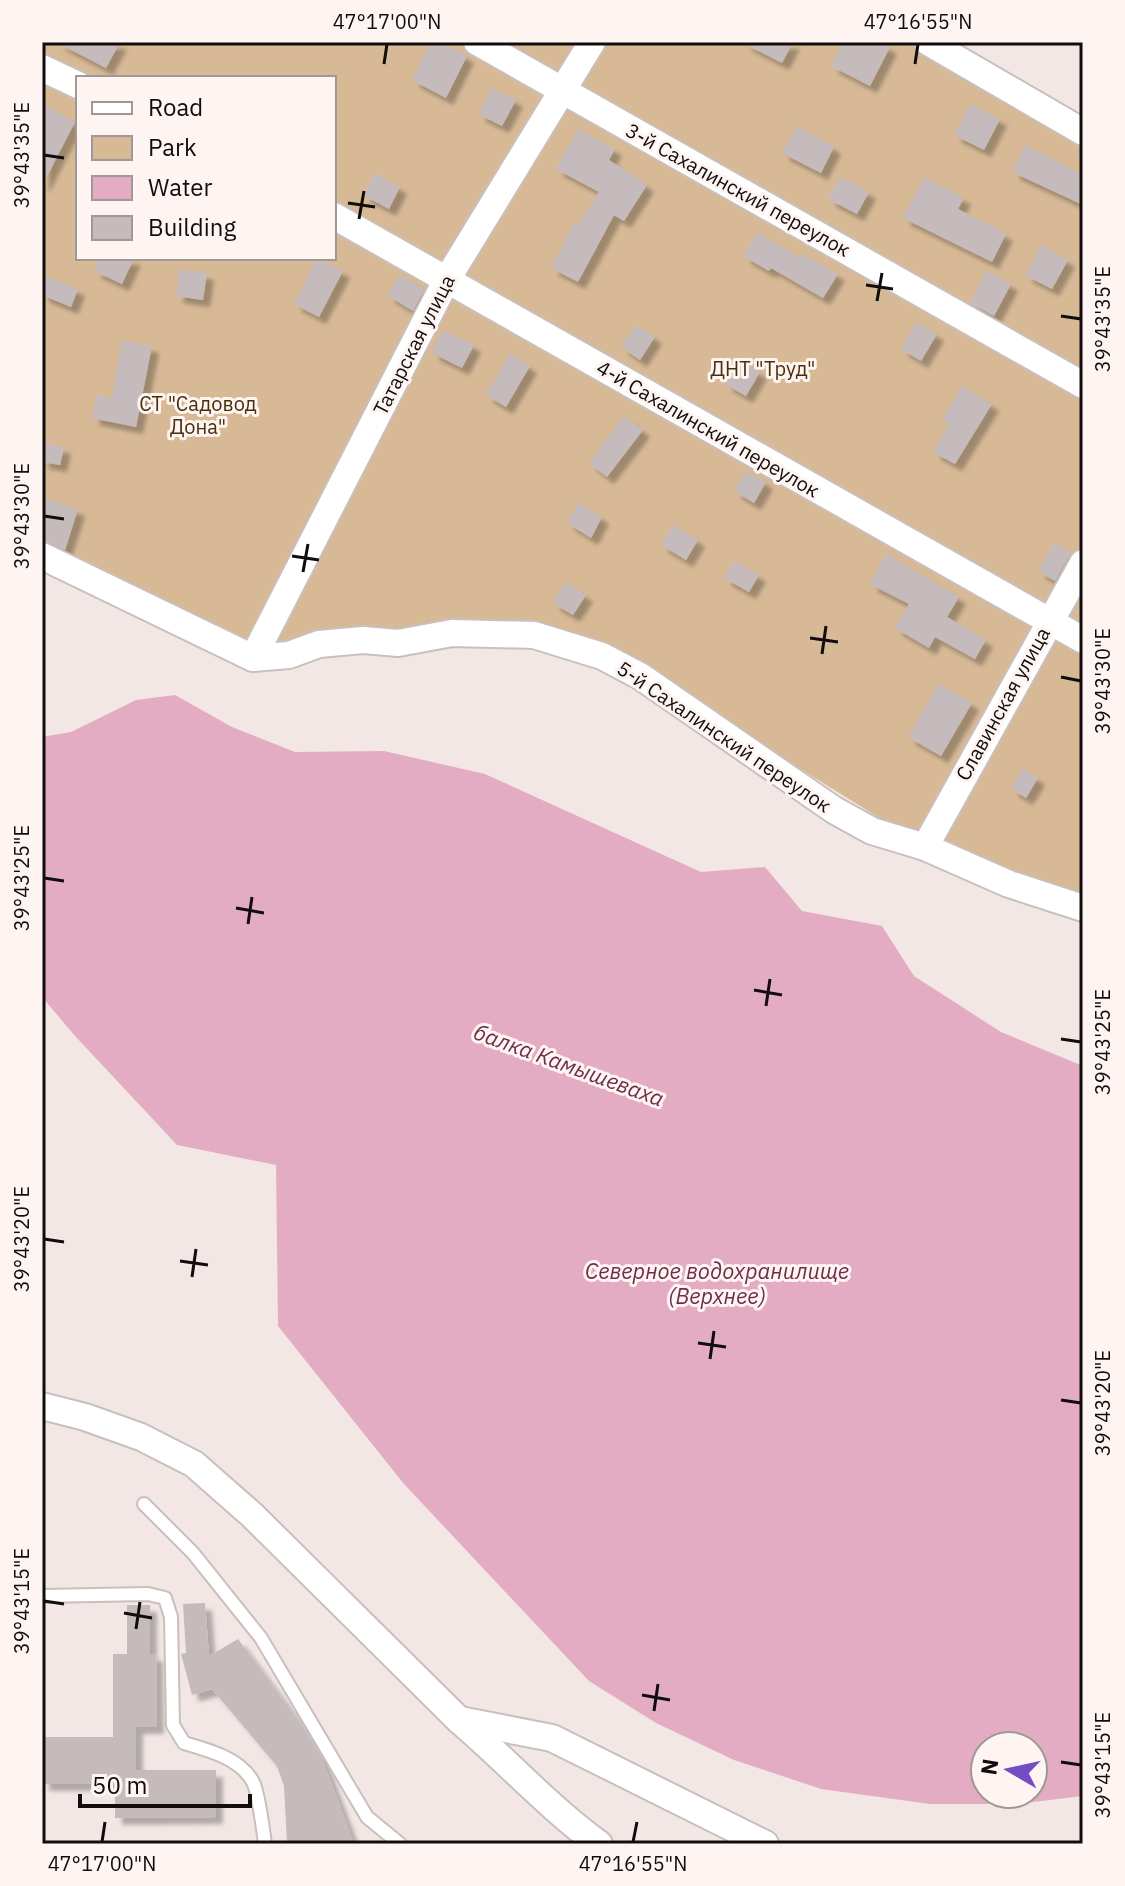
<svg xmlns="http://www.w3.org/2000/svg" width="1125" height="1886" font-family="'IBM Plex Sans',sans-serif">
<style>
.green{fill:#d7b996;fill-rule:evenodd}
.water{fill:#e4acc2;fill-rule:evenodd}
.building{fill:#c6bbbc;filter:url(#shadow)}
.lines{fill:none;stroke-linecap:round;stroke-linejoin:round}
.lane-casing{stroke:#c9bfbd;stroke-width:16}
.street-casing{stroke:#c9bfbd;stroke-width:30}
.lane{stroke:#fff;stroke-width:12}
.street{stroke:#fff;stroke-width:26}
.ticks{fill:none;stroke:#100d0c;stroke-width:3}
.labels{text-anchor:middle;stroke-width:6;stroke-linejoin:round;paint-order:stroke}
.street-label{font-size:20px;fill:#100d0c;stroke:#fef5f3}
.park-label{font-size:20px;fill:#482f0c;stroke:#fef5f3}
.water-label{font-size:22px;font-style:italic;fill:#6e2c4b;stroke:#fef5f3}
.neatline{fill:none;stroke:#100d0c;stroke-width:3}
.ticks-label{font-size:20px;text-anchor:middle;fill:#100d0c}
</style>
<defs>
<filter id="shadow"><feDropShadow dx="7" dy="7" stdDeviation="2" flood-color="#0004"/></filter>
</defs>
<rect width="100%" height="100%" fill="#f2e7e5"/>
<!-- green -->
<path class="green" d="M42 42H933L1083 127V907L907 835 587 637 258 646 42 547ZM78 78H334V258H78Z"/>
<!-- water -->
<path class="water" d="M175 695 232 727 295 752 384 751 485 774 701 872 765 867 802 911 882 926 914 976 1001 1032 1083 1066V1796L1015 1804H930L821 1789 734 1760 656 1723 589 1681 404 1484 278 1326 276 1165 177 1145 76 1037 42 997V737L71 732 136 700ZM985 1746H1033V1794H985Z"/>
<!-- building -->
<g class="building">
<polygon points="56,42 120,42 106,68"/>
<polygon points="431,42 439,42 467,56 446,98 412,80"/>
<polygon points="741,42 793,42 782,63"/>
<polygon points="843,42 880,42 890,47 870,86 831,66"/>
<polygon points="492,88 516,100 502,126 478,114"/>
<polygon points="42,104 75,122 42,186"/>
<polygon points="970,104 1000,119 984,150 954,135"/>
<polygon points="796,126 834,147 821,173 782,153"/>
<polygon points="578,129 615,149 609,160 647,185 624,221 614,215 578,282 551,268 574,223 578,225 599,192 556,169"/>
<polygon points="1025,145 1083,175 1083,205 1012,172"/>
<polygon points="375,173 400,187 389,209 363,195"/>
<polygon points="840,177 869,192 857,214 828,199"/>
<polygon points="924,177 964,198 958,209 1006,234 992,262 903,218"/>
<polygon points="757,232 801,258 803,254 838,274 823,298 771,268 769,271 743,256"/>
<polygon points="1041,245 1068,260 1052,289 1025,275"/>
<polygon points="100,258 134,258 122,284 94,271"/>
<polygon points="317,258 343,271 319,317 294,304"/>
<polygon points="180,269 207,273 203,300 176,296"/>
<polygon points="986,271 1011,284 994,316 970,303"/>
<polygon points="42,275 78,289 71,307 42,295"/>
<polygon points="400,275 424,290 413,311 387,295"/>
<polygon points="916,322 937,334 921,361 901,349"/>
<polygon points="636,325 655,337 640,360 621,347"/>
<polygon points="443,330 474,345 462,368 432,353"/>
<polygon points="122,340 152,346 136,427 92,418 96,395 112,398"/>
<polygon points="510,354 530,366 506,407 486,395"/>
<polygon points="739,360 760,372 746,396 725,384"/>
<polygon points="962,386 992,404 955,464 933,452 949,424 942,420"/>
<polygon points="624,416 643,430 607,477 589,463"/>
<polygon points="42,443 64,447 60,465 42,462"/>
<polygon points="746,471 766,482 754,503 734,491"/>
<polygon points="42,498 78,509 65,550 42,540"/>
<polygon points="578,503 602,517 591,538 567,523"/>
<polygon points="673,525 698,540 686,560 661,545"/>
<polygon points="1054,543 1071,553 1055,581 1038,571"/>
<polygon points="886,554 959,597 947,617 986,640 975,659 935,637 929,648 895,628 909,604 870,584"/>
<polygon points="734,561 759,575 749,592 724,578"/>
<polygon points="565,582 586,595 573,615 553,603"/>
<polygon points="939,684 972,703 941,756 908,737"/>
<polygon points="1023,769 1038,778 1026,798 1011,789"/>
<polygon points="205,1603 209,1656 238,1639 302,1725 321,1756 354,1844 287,1844 284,1786 277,1766 212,1689 192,1695 181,1654 186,1653 183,1604"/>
<polygon points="127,1605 150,1605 150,1654 156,1654 157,1727 136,1727 136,1770 216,1770 216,1817 115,1818 115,1784 42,1784 42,1737 113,1737 113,1654 127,1654"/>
</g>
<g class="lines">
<defs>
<g id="lane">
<polyline points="144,1504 193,1553 261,1638 367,1817 400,1844"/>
<path d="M42 1596 148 1594 165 1598 171 1617 173 1725 184 1743C208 1750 240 1758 253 1782 259 1794 263 1830 265 1844"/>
</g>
<g id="street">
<polyline points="477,42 1083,385"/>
<polyline points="928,42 1083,132"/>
<polyline points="42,68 78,85"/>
<polyline points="334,216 1083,640"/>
<polyline points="42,556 253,658 289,655 319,644 363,640 398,643 452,633 534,635 602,656 640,676 834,810 872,831 925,847 1009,884 1083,908"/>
<polyline points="253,658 446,281 592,42"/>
<polyline points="925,847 1083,563"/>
<path d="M42 1406 85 1417 141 1437 194 1464 252 1515 459 1720C506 1760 548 1807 599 1844"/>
<polyline points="460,1720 552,1738 765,1844"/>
</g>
</defs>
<!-- lane casing -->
<use href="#lane" class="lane-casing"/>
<!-- street casing -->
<use href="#street" class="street-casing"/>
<!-- lane -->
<use href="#lane" class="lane"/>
<!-- street -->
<use href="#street" class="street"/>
</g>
<!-- ticks -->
<path class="ticks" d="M384 64 387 44M915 64 918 44M44 155 64 158M348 203 375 207M359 219 364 191M866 285 893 289M877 301 882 273M1061 316 1081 319M44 516 64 519M292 556 319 560M303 572 308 544M810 638 838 642M822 654 826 626M1061 677 1081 681M44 878 64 881M236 908 264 913M248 924 252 897M754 990 782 995M766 1006 770 979M1061 1039 1081 1042M44 1239 64 1242M180 1261 208 1265M192 1277 196 1249M698 1343 726 1347M710 1359 714 1331M1061 1400 1081 1403M44 1601 64 1604M124 1613 152 1618M136 1629 140 1602M642 1695 670 1700M654 1711 658 1684M1061 1762 1081 1765M102 1842 105 1822M633 1842 637 1822"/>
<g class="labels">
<!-- street labels -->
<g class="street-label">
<text transform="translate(738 190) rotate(29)" y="7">3-й Сахалинский переулок</text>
<text transform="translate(414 345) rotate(-63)" y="7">Татарская улица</text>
<text transform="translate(708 429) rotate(30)" y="7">4-й Сахалинский переулок</text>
<text transform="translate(1003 704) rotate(-61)" y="7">Славинская улица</text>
<text transform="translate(724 737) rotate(34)" y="7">5-й Сахалинский переулок</text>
</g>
<!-- park labels -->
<g class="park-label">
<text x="763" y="376">ДНТ "Труд"</text>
<text x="198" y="411">СТ "Садовод<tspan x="198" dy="23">Дона"</tspan></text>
</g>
<!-- water labels -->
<g class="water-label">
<text transform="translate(569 1065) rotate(20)" y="8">балка Камышеваха</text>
<text x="717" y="1279">Северное водохранилище<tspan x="717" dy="25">(Верхнее)</tspan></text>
</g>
</g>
<!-- border -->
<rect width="1125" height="1886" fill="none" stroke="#fef5f3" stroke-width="88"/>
<!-- legend -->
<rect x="76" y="76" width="260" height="184" fill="#fef5f3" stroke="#9f9897" stroke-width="2"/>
<rect x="92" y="102" width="40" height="12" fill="#ffffff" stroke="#9f9897" stroke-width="2"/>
<text x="148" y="116" font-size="24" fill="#100d0c">Road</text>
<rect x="92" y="136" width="40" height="24" fill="#d7b996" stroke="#9f9897" stroke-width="2"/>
<text x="148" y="156" font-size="24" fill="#100d0c">Park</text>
<rect x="92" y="176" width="40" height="24" fill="#e4acc2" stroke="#9f9897" stroke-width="2"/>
<text x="148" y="196" font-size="24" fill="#100d0c">Water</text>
<rect x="92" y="216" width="40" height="24" fill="#c6bbbc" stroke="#9f9897" stroke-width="2"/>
<text x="148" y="236" font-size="24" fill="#100d0c">Building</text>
<!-- north arrow -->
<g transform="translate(1009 1770) rotate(279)"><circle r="38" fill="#fef5f3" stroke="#9f9897" stroke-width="2"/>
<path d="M0-6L14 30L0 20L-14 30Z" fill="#764cc5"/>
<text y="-12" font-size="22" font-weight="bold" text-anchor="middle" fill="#100d0c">N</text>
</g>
<!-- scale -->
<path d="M80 1794v12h170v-12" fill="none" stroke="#100d0c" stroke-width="4"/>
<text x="92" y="1794" font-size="24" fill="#100d0c" stroke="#fef5f3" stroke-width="6" paint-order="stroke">50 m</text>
<rect x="44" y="44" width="1037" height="1798" class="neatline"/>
<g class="ticks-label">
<text x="387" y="29">47°17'00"N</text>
<text x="918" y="29">47°16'55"N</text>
<text transform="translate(22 155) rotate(-90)" y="7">39°43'35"E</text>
<text transform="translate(1103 319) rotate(-90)" y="7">39°43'35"E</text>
<text transform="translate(22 516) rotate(-90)" y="7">39°43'30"E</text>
<text transform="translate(1103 681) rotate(-90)" y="7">39°43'30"E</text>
<text transform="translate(22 878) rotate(-90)" y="7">39°43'25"E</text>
<text transform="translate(1103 1042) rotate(-90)" y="7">39°43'25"E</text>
<text transform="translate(22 1239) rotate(-90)" y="7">39°43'20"E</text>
<text transform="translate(1103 1403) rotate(-90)" y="7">39°43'20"E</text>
<text transform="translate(22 1601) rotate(-90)" y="7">39°43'15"E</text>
<text transform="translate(1103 1765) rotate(-90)" y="7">39°43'15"E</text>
<text x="102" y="1871">47°17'00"N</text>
<text x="633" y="1871">47°16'55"N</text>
</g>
</svg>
